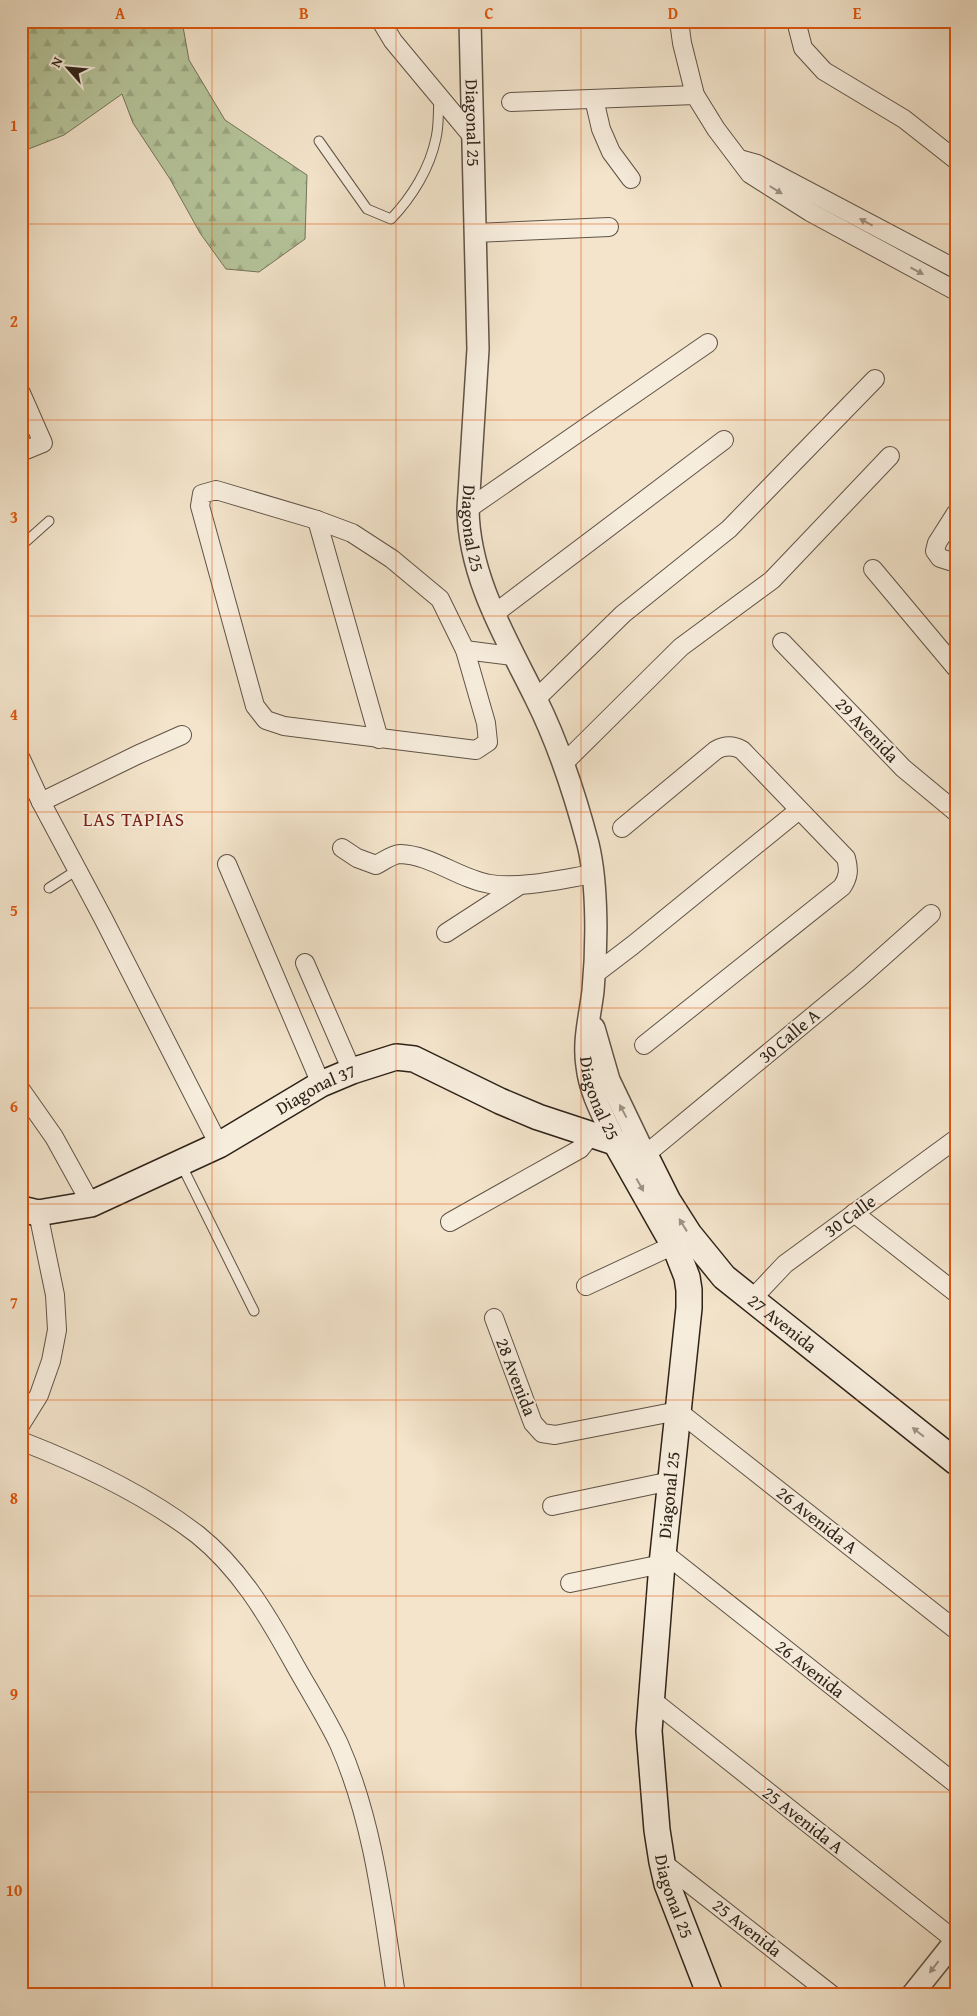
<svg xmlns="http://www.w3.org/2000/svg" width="977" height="2016" font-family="'Gentium Book Plus',serif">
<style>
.forest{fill:url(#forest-firs);stroke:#72745a}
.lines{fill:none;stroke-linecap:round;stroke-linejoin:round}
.service-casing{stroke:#5f5346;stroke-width:11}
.minor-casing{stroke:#5f5346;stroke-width:20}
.tertiary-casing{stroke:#5f5346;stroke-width:24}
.secondary-casing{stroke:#2e2319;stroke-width:28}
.service{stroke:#f7eddd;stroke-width:9}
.minor{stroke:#f7eddd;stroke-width:18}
.tertiary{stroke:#f7eddd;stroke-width:21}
.secondary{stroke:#f7eddd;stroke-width:25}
.oneway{fill:#9d9285}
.grid{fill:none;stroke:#df560d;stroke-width:1;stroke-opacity:0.55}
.labels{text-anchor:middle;stroke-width:4;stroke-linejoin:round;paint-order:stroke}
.street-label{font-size:18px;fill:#2e2319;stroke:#f7eddd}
.neighbourhood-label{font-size:19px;letter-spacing:1px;fill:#7a1f14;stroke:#f7eddd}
.neatline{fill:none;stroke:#df560d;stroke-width:2}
.grid-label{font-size:16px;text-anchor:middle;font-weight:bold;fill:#df560d}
</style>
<defs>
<pattern id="forest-firs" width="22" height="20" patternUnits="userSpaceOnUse" patternTransform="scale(1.25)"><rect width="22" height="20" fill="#b6c59b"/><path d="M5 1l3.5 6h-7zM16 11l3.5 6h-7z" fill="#9da985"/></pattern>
</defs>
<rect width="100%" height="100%" fill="#f3e4cb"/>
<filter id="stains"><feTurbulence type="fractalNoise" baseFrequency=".004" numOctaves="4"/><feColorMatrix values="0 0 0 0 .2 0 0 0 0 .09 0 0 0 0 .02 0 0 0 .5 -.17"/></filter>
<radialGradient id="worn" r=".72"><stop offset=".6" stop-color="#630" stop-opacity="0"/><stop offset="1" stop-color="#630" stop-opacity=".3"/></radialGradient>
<!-- forest -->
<polygon class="forest" points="21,21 182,21 189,60 225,120 307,175 305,239 259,272 226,269 200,233 170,179 133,123 122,94 64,135 21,152"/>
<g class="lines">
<defs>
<g id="service">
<path d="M319 141 367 209 391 219C412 197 430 168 436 138 439 126 438 112 439 99"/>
<polyline points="21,546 49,521"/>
<polyline points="49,888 77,870"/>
<polyline points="181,1164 254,1311"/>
</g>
<g id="minor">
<polyline points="381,21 393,41 472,136"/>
<polyline points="679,21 682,43 695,95 716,129 750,174 810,212 956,291"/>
<polyline points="796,21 803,48 824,71 904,119 956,160"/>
<polyline points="594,99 601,129 611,152 631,179"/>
<polyline points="511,102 695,95"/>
<polyline points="739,159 757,164 956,269"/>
<polyline points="474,233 609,227"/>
<polyline points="21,393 43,443 21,452"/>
<polygon points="216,490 317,520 352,533 392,559 440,599 465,650 486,723 488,742 476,750 284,726 266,720 255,706 200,506 202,494"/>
<polyline points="468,509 708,343"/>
<polyline points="956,513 937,543 935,551 940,558 956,563"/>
<polyline points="317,520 379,739"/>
<polyline points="873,569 956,668"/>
<polyline points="494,614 724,440"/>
<polyline points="782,642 903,768 956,812"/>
<polyline points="465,650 512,656"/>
<polyline points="536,699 623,614 729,529 875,379"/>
<polyline points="21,759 41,802 103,918 219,1145"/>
<polyline points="564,763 681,647 772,580 890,456"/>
<polyline points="41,802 137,755 182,735"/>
<path d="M622 828 716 750C725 745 733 745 742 750L846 858C849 869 849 877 842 887L644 1045"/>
<path d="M342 848 357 858 376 865C382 862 393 854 400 854 432 855 459 879 490 884 521 889 562 879 593 874"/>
<polyline points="227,864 321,1084"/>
<polyline points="446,933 520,885"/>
<polyline points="305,963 352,1071"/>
<polyline points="595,974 633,945 799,810"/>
<polyline points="21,1090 54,1137 91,1204"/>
<polyline points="645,1155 859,978 931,914"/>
<polyline points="854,1213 956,1293"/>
<polyline points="450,1222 580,1149 591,1135"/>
<polyline points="586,1286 674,1245"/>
<polyline points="751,1300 785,1264 956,1139"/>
<polyline points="494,1318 533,1423 542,1433 555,1435 678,1411 956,1630"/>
<polyline points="21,1424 39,1395 51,1361 57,1330 55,1295 38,1213"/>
<path d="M21 1441C83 1465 145 1494 198 1535 239 1568 266 1613 291 1658 307 1687 325 1715 339 1744 374 1823 383 1911 396 1995"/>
<polyline points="552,1506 671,1481"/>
<polyline points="664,1553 956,1784"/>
<polyline points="570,1583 662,1564"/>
<polyline points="651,1699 956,1941"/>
<polyline points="662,1862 832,1995"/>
</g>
<g id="tertiary">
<path id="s1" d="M470 21 478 349 468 509C469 578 506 638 536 699 559 745 575 795 588 844 598 885 597 949 593 991 590 1016 583 1041 587 1066 590 1094 604 1117 616 1143"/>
<polyline points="594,1028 609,1080 645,1155"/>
<polyline points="912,1995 956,1940"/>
</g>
<g id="secondary">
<path id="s2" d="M616 1143 676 1249 687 1277 689 1290V1308L662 1564 649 1731 657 1830 662 1862 667 1884 710 1995"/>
<path id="s3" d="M21 1209 38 1213 91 1204 219 1145 321 1084 352 1071 396 1057 414 1059 500 1101 538 1117 626 1146 645 1155 668 1201 689 1234 724 1277 956 1462"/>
</g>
</defs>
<!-- service casing -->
<use href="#service" class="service-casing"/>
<!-- minor casing -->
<use href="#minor" class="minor-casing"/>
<!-- tertiary casing -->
<use href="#tertiary" class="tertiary-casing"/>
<!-- secondary casing -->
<use href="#secondary" class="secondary-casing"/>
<!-- service -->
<use href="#service" class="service"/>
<!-- minor -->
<use href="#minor" class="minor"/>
<!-- tertiary -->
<use href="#tertiary" class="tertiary"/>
<!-- secondary -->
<use href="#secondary" class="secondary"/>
</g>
<!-- one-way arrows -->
<defs><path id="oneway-solid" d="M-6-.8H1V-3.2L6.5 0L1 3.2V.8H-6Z" transform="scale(1.25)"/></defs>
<g class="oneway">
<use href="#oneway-solid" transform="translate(776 190) rotate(32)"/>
<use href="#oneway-solid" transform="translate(866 222) rotate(-152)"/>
<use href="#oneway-solid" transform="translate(917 271) rotate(28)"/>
<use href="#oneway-solid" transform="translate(623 1111) rotate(-118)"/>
<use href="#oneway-solid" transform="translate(640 1185) rotate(61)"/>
<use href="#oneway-solid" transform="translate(683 1225) rotate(-122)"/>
<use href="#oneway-solid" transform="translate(918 1432) rotate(-142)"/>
<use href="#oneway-solid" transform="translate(934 1967) rotate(128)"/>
</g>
<!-- grid -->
<path class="grid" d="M212 21V1995M396 21V1995M581 21V1995M765 21V1995M21 224H956M21 420H956M21 616H956M21 812H956M21 1008H956M21 1204H956M21 1400H956M21 1596H956M21 1792H956"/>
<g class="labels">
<!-- street labels -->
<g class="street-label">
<text dy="6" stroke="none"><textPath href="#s1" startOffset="102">Diagonal 25</textPath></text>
<text dy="6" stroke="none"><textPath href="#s1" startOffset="508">Diagonal 25</textPath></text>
<text transform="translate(867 730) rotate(46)" y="6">29 Avenida</text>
<text transform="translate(789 1036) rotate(-40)" y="6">30 Calle A</text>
<text dy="6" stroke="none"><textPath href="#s3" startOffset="324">Diagonal 37</textPath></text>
<text dy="6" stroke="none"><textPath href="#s1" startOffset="1104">Diagonal 25</textPath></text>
<text transform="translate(850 1216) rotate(-36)" y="6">30 Calle</text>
<text dy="6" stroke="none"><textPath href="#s3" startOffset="900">27 Avenida</textPath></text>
<text transform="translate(516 1377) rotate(69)" y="6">28 Avenida</text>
<text transform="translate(669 1495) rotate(-84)" y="6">Diagonal 25</text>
<text transform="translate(817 1520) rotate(38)" y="6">26 Avenida A</text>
<text transform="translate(810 1669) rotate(38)" y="6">26 Avenida</text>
<text transform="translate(803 1820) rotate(38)" y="6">25 Avenida A</text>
<text dy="6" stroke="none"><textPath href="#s2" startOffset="776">Diagonal 25</textPath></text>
<text transform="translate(747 1928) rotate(38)" y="6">25 Avenida</text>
</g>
<!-- neighbourhood labels -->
<g class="neighbourhood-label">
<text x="134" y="826">LAS TAPIAS</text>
</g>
</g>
<!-- margin -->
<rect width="977" height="2016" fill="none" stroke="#f3e4cb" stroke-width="55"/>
<!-- north arrow -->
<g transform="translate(68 68) rotate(297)" stroke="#f7eddd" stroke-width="4" paint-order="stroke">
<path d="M0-4L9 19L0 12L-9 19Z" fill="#2e2319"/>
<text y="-8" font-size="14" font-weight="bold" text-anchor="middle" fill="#2e2319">N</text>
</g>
<rect x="28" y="28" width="922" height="1960" class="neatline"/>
<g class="grid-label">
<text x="120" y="19">A</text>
<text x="304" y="19">B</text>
<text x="489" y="19">C</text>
<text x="673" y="19">D</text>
<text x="857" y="19">E</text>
<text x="14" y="131">1</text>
<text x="14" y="327">2</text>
<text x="14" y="523">3</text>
<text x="14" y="720">4</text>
<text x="14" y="916">5</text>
<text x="14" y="1112">6</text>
<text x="14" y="1308">7</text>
<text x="14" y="1504">8</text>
<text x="14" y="1700">9</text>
<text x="14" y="1896">10</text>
</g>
<rect width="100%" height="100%" filter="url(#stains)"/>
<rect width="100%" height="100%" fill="url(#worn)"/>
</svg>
